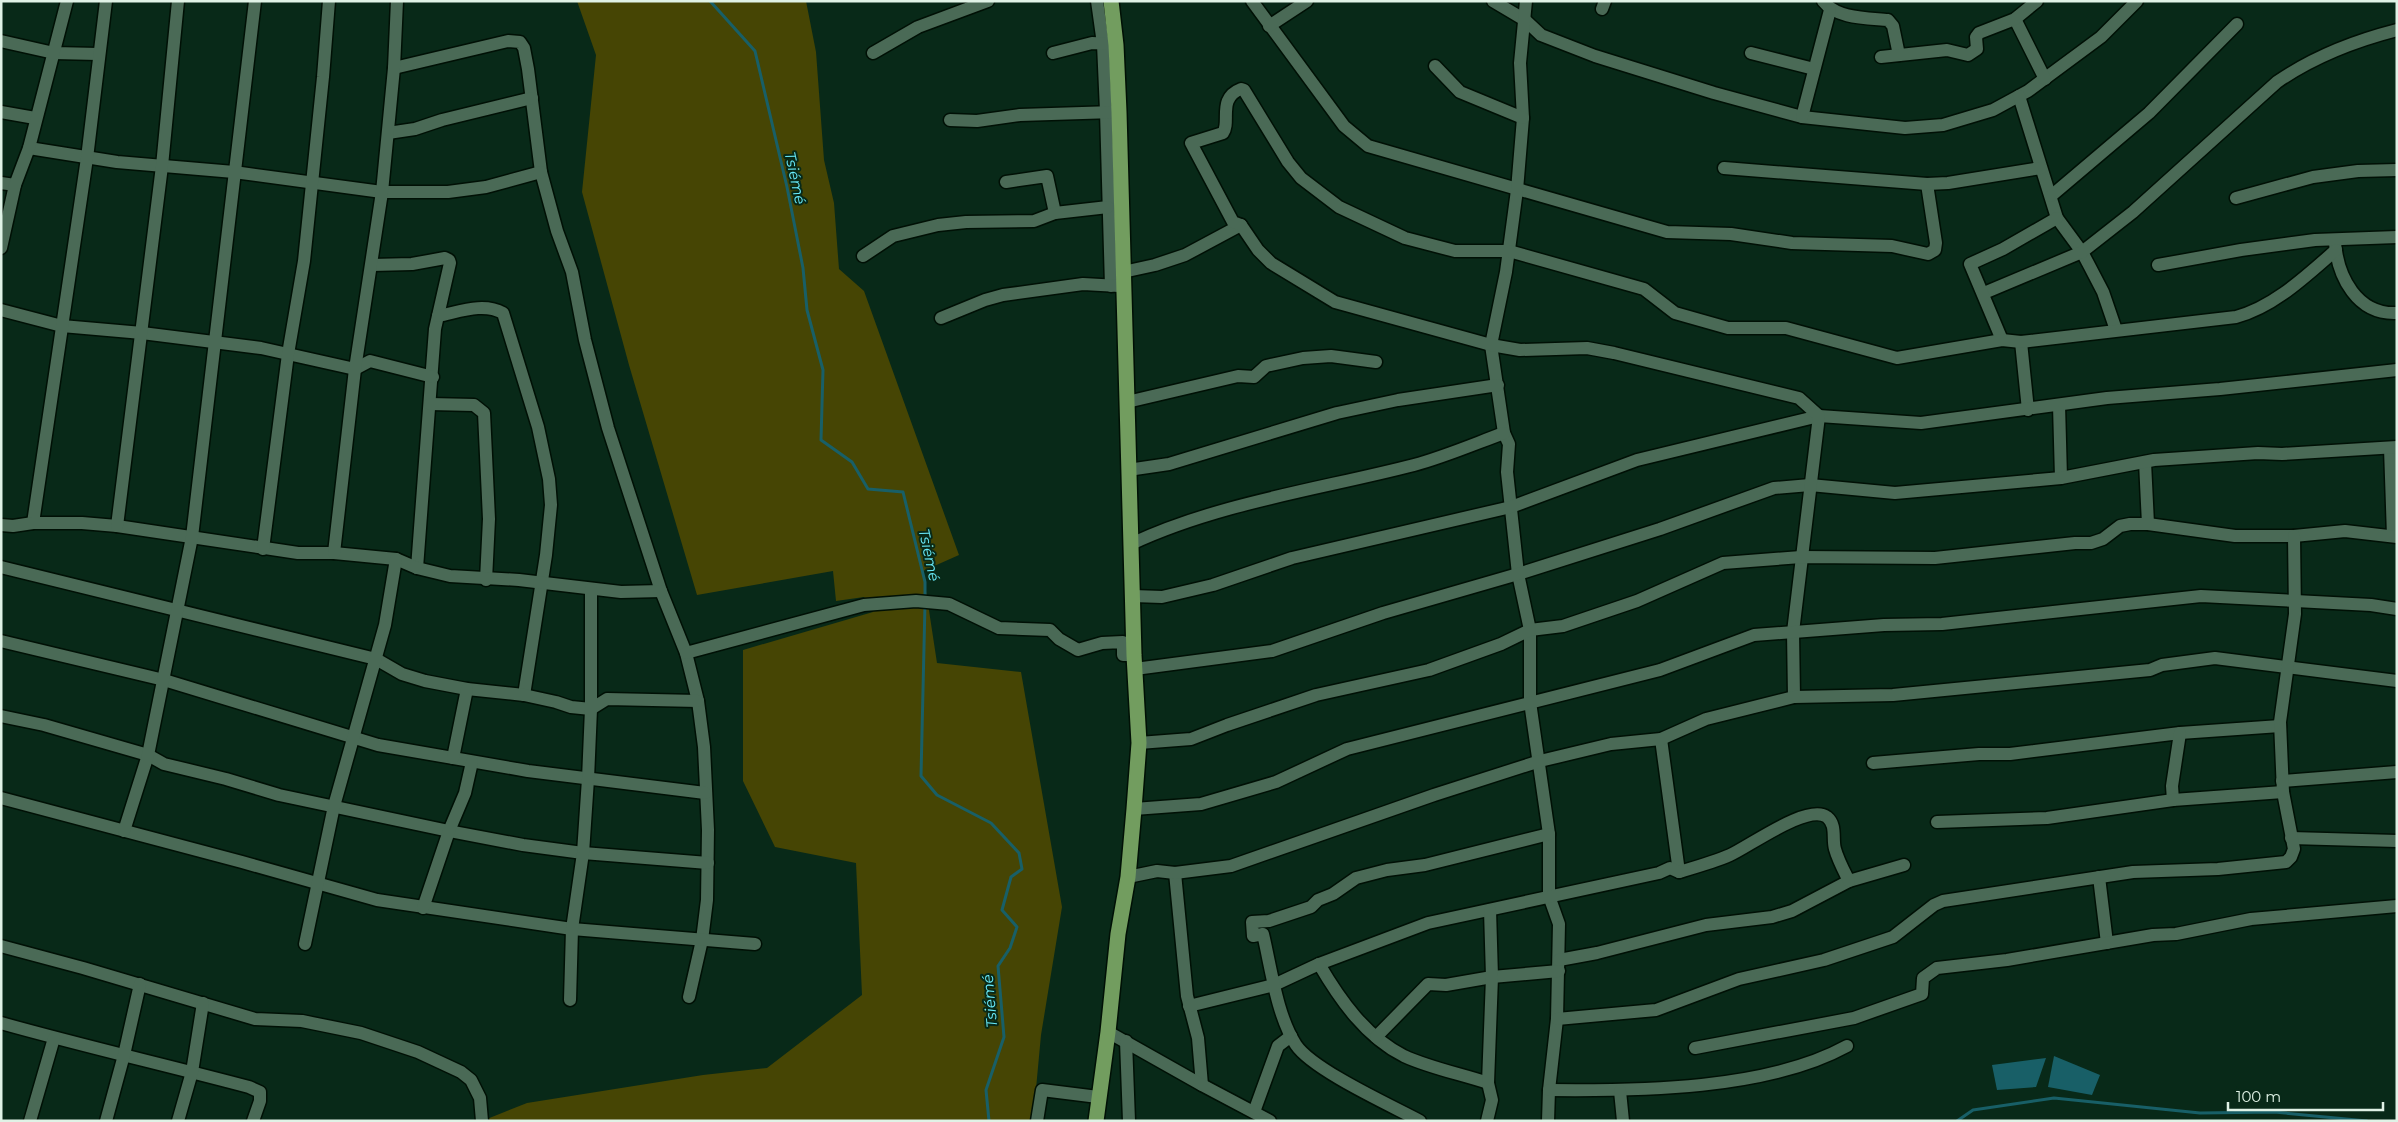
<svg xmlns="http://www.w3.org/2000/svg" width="2398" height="1122" font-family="Montserrat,sans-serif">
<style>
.green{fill:#464504}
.water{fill:#185f67}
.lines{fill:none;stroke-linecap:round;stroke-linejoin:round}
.stream{stroke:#185f67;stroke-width:3}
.street-casing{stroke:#001005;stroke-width:15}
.primary-casing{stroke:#001005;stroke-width:18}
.street{stroke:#4a6a56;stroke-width:12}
.primary{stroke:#729d5f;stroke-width:15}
.labels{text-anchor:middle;stroke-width:4;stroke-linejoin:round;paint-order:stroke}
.water-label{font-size:15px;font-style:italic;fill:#69ebfa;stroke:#082918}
</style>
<rect width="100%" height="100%" fill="#082918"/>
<!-- green -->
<polygon class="green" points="577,1 806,1 816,52 824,160 834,203 839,269 864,291 959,555 923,571 937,663 1021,672 1062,907 1041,1035 1033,1121 482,1121 527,1103 703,1075 767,1068 862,995 856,863 775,847 743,781 743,650 873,612 864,597 836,601 833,571 697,595 629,365 582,192 596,55"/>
<!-- water -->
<g class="water">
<polygon points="2054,1056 2100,1075 2092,1095 2048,1087"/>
<polygon points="2046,1058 2036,1087 1997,1090 1992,1065"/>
</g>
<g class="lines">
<!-- stream -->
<g class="stream">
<polyline points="710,1 755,51 787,187 803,268 807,310 823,370 821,440 852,462 868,489 903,492 925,582 925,598"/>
<polyline points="925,604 921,776 937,795 991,823 1019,853 1022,869 1011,877 1002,910 1017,927 1010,948 998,966 1004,1037 986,1090 989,1121"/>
<polyline points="1957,1121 1973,1110 2054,1098 2200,1113 2274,1112 2367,1121"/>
</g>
<defs>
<g id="street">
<polyline points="1097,1 1103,44 1106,111 1111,286"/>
<polyline points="1252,1 1344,126 1368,146 1667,232 1731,234 1792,243 1892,246 1928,254 1935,250 1936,243 1927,184"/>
<polyline points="1493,1 1525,20 1541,35 1595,56 1714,93 1802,117 1905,128 1943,125 1993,110 2028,91 2101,37 2137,1"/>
<polyline points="1526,1 1520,63 1523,118 1517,190 1506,272 1491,345 1504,433 1509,444 1507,472 1518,574 1530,630 1530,702 1549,834 1549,896 1559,924 1557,1019 1549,1090 1548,1121"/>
<path d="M1823 1C1837 19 1867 18 1888 20L1893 26 1899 55"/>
<polyline points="1602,9 1605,1"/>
<polyline points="2015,19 2045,79"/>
<polyline points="1269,26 1307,1"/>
<polyline points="1,41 54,53 98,54"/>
<polyline points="873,53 918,27 988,1"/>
<polyline points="1053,53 1092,43 1111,44"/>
<polyline points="1751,53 1814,69"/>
<polyline points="1881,57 1947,50 1968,55 1977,49 1976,37 1979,33 2015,19 2037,1"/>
<polyline points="1435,66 1460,92 1523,118"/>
<polyline points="394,68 508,41 520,42 524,48 528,69 541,172 557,231 572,272 585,340 608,428 661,591 686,653 698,701 704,747 708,830 707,900 702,940 689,997"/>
<polyline points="2019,96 2057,218 2082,252 2090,267 2103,292 2116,330"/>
<polyline points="1,112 35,118"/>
<polyline points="1802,117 1830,10"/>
<polyline points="950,120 977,121 1020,115 1114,112"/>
<polyline points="388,133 415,129 442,120 532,98"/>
<polyline points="29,148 117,162 234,172 382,192 448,192 486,187 541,172"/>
<polyline points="1724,168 1927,184 1948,183 2041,168"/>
<polyline points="1006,182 1047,176 1055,213"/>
<polyline points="1,183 15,185"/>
<polyline points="2051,196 2149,113 2237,24"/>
<polyline points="2236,198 2313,177 2358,171 2397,170"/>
<path d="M2335 243C2338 277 2357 315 2397 313"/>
<polyline points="1,248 15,185 29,148 67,1"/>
<polyline points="863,256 893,236 938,225 966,222 1034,221 1055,213 1108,207"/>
<polyline points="372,265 412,264 445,258 449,260 450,263 435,329 417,568"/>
<polyline points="2158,265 2241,250 2315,240 2397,237"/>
<polyline points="1123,272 1155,265 1185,255 1241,225"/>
<path d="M1984 293 2082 252 2133 212 2277 82C2313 57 2354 41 2397 30"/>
<polyline points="1,310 62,326 142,333 261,348 355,369 370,361 433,377"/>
<path d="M438 316C459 312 483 302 503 313L538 427 549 479 551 505 546 555 524 695"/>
<polyline points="941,318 985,300 1003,295 1083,284 1119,286"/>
<polyline points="2002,340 1970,264 2003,249 2057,218"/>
<polyline points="2021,342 2028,410"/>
<polyline points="1127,402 1238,376 1254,377 1266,366 1303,358 1331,356 1376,362"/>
<polyline points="430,404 474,405 484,413 489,519 486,580"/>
<polyline points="2059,405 2061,478"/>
<polyline points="2390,448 2393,536"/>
<polyline points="2145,462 2148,524"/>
<polyline points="1128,470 1169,464 1337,413 1398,400 1498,385"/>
<polyline points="33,523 87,158 106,1"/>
<polyline points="1,525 13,526 33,523 82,523 117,526 298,553 334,553 396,559 417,568 450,576 519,580 621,592 661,591"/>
<polyline points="117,526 162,166 178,1"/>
<path d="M1131 544C1218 503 1321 489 1414 465 1444 457 1474 444 1504 433"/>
<polyline points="263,549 288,354 304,261 323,77 329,1"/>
<polyline points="334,553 355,369 382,192 394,68 397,1"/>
<polyline points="1,567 376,659 402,674 425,681 467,689 524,695 556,702 571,707 591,709 607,699 698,701"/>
<polyline points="1133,596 1162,597 1213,585 1292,558 1511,507 1637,460 1819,416 1921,423 2107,398 2220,389 2397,370"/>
<polyline points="1,641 164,680 378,745 528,771 705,793"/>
<polyline points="686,653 864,605 916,601 949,604 999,628 1050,630 1059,639 1078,650 1102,643 1123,642 1123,655 1134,655"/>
<polyline points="1135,669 1272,651 1383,613 1518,574 1660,529 1774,488 1810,485 1895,493 2061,478 2154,460 2258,453 2282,454 2397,447"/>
<path d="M1794 697 1793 632 1819 416 1799 398 1614 353 1587 348 1520 350 1491 345 1335 302 1271 263 1258 250 1241 225 1233 222 1191 143 1223 133C1231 122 1217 98 1241 89L1244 90 1288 162 1301 178 1339 207 1405 238 1455 251H1509L1644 289 1675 313 1728 328H1786L1897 358 2002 340 2021 342 2236 317C2274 307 2306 276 2336 250"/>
<polyline points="1,716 44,725 148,755 164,764 226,779 279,795 449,831 523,845 583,853 708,863"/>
<polyline points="1661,739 1679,872"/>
<polyline points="1139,743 1191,739 1227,725 1316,695 1429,670 1501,644 1530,630 1563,626 1637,601 1723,563 1801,557 1935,558 2075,543 2091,543 2103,539 2120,526 2130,524 2148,524 2235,536 2294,536 2345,531 2397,537"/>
<polyline points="453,758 467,689"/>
<polyline points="1873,763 1979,754 2010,754 2180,733 2280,726"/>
<polyline points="2282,781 2397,772"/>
<polyline points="1,798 242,862 377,900 572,929 755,944"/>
<polyline points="2173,800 2172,786 2180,733"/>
<polyline points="1134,809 1201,804 1276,782 1347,749 1660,670 1754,635 1884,625 1942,624 2201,596 2371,605 2397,609"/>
<polyline points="1937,822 2047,818 2173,800 2283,792"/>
<polyline points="124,831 148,755 192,537 255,1"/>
<polyline points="2291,838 2397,841"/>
<polyline points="1175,873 1187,996 1198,1038 1202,1085"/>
<polyline points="1128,877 1157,871 1175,873 1231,866 1434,795 1540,761 1611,744 1661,739 1706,719 1794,697 1893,695 2150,670 2162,665 2215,658 2397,681"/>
<polyline points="2099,877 2107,943"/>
<polyline points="423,908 449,831 465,793 472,762"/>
<polyline points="305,944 334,806 385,625 396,559"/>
<polyline points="1,946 83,968 255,1019 302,1021 361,1033 418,1052 461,1072 471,1080 480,1098 482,1121"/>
<polyline points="1559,960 1597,953 1706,925 1772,917 1792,911 1849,881 1904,865"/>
<path d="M1319 964C1340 1000 1366 1037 1404 1056 1430 1068 1461 1074 1488 1083"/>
<polyline points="570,1000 572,929 583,853 588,779 591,709 591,589"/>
<path d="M1189 1006 1274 985 1319 964 1428 923 1659 873 1670 868 1679 872C1696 867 1714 862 1730 855 1750 846 1808 803 1827 817 1837 825 1832 839 1835 849 1838 860 1844 871 1849 881"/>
<polyline points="1557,1019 1656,1010 1739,979 1824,960 1893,937 1934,905 1943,901 2133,872 2218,869 2286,862 2291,857 2294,849 2283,792 2280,722 2295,614 2294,536"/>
<path d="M1 1023C83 1046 166 1065 249 1087L260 1092V1101L253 1121"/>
<polyline points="1108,1032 1202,1085 1270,1121"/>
<polyline points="1376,1037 1428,984 1446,985 1492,977 1559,971"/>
<polyline points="1126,1041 1129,1121"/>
<polyline points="1695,1048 1854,1018 1922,994 1923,978 1937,968 2007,960 2153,935 2176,934 2251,919 2397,906"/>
<path d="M1549 1090C1639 1091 1767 1090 1847 1046"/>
<polyline points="1620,1091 1623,1121"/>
<polyline points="1254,1112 1278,1046 1291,1036"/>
<polyline points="30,1121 54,1038"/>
<polyline points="106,1121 124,1055 140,984"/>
<polyline points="178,1121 192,1072 203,1003"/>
<polyline points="1037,1121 1042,1090 1098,1097"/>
<path d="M1420 1121C1390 1105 1313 1070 1296 1045 1277 1016 1271 968 1263 934L1253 936 1252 922 1269 921 1311 907 1318 900 1333 894 1356 878 1387 870 1425 865 1549 834"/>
<polyline points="1487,1121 1492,1100 1488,1083 1492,977 1490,910"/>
</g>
<polyline id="primary" points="1096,1121 1108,1032 1118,934 1128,877 1134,809 1139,743 1134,655 1119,112 1116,45 1111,1"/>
</defs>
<!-- street casing -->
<use href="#street" class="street-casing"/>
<!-- primary casing -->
<use href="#primary" class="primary-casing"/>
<!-- street -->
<use href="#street" class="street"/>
<!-- primary -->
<use href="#primary" class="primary"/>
</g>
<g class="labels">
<!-- water labels -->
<g class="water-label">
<text transform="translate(795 178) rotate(78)" y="5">Tsiémé</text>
<text transform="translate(929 555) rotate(78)" y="5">Tsiémé</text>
<text transform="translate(990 1001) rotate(-95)" y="5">Tsiémé</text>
</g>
</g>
<!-- border -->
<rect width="2398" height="1122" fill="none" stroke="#e0f2e6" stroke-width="5"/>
<!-- scale -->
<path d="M2228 1102v8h155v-8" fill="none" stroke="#e0f2e6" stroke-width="2.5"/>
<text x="2236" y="1102" font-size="15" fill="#e0f2e6" stroke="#082918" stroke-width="4" paint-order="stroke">100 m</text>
</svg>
